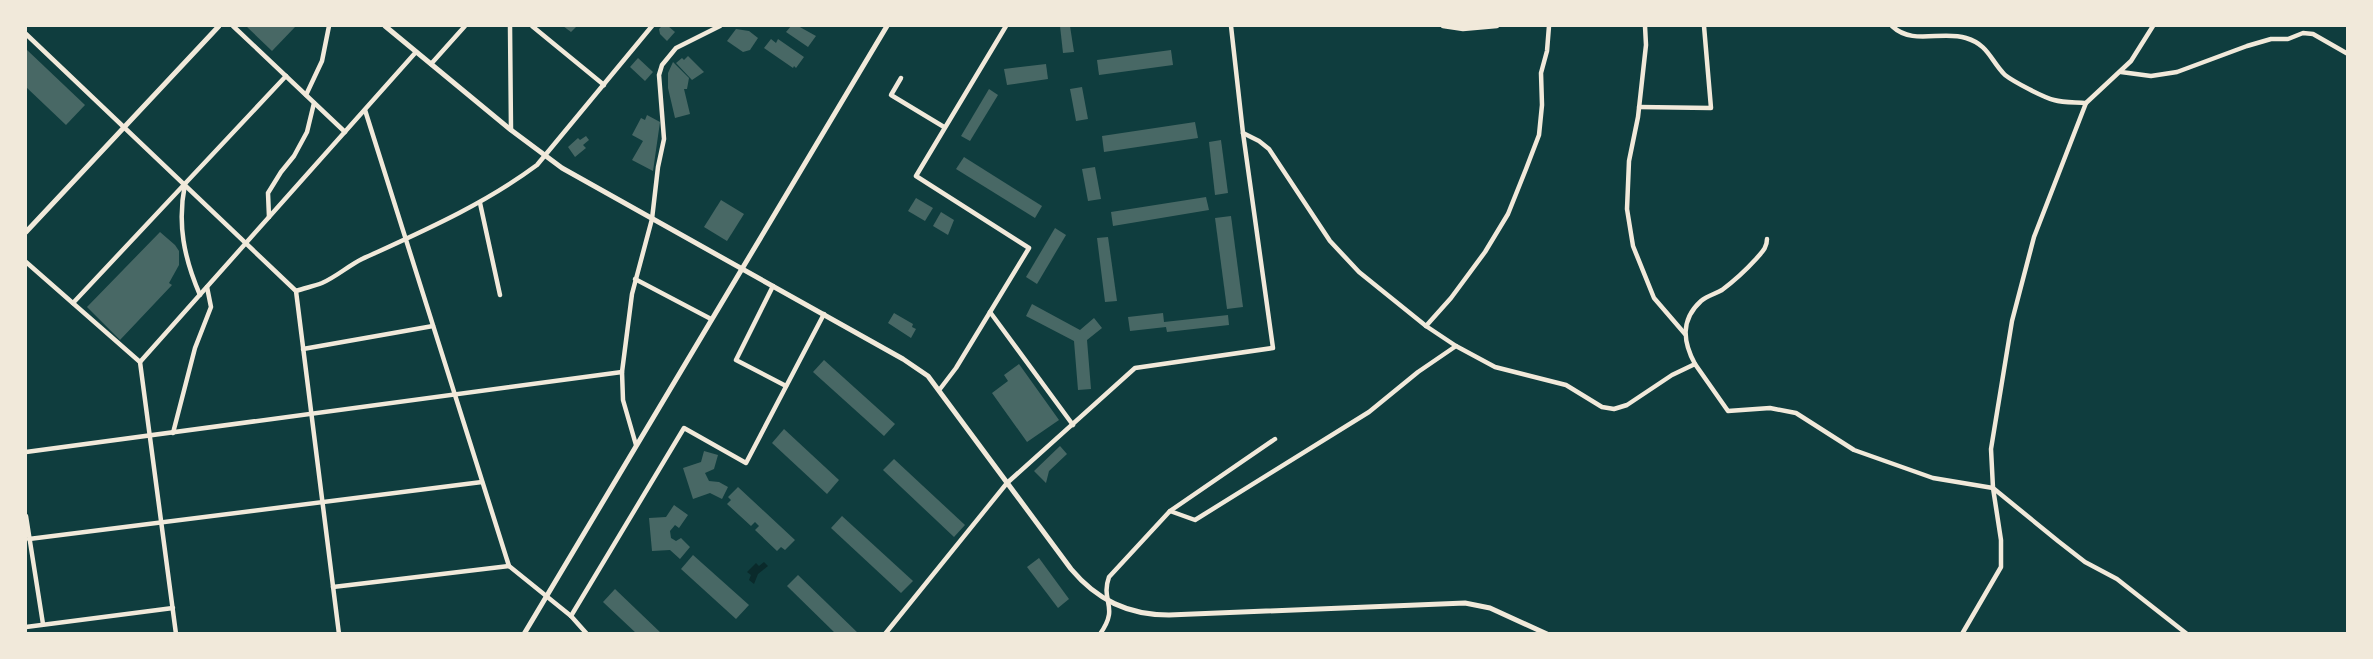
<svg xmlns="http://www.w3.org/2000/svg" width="2373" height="659" font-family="'PT Serif',serif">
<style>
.water{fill:#0a2a2b}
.building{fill:#486865}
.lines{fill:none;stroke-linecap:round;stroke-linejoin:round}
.minor{stroke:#f1e9da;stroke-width:4.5}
.tertiary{stroke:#f1e9da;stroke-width:5}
</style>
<rect width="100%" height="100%" fill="#0f3d3e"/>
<!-- water -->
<polygon class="water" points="764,562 768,566 758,574 754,584 749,580 751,575 747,572 756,563 759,566"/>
<!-- building -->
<g class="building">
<polygon points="246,26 296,26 272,51"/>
<polygon points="563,26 577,26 571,32"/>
<polygon points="662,26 668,26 675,32 667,41 660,34 659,29"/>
<polygon points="791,26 798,26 816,36 808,47 786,32"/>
<polygon points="1060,26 1070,26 1074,52 1063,53"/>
<polygon points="736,29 749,31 758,38 750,50 743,52 727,41"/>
<polygon points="771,39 776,43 778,39 804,57 796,68 794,66 793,68 764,48"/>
<polygon points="26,49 85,105 66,125 26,87"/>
<polygon points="1171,50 1173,65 1099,75 1097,60"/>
<polygon points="688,56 704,72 692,80 676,63 682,58 684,60"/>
<polygon points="638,58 653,72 645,81 630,67"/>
<polygon points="673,62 689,78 687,89 684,89 690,114 675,118 668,88 668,73"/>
<polygon points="1046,64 1048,79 1007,85 1004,69"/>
<polygon points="1082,87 1088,119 1076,121 1070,89"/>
<polygon points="989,89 998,95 970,141 961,136"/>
<polygon points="647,115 660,122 653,171 632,160 643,141 632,135 641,118 645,120"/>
<polygon points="1195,122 1198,138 1104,152 1102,136"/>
<polygon points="586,136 589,140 583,145 586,148 575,157 568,147 578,138 580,140"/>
<polygon points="1221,140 1228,193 1215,195 1209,142"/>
<polygon points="964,157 1042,206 1035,218 956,169"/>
<polygon points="1095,167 1101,199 1088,201 1082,169"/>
<polygon points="1206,197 1209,210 1113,226 1111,212"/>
<polygon points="916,198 933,208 925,221 908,211"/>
<polygon points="721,200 744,214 727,241 704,227"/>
<polygon points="941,212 954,220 948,235 933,226"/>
<polygon points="1231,216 1243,307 1227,309 1215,218"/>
<polygon points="1055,228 1066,235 1037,284 1026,277"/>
<polygon points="160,232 175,245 179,251 179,265 169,283 172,285 120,340 87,307"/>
<polygon points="1108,237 1117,301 1105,302 1097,238"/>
<polygon points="1032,304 1080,330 1094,318 1102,328 1087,340 1091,389 1078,390 1074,341 1026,316"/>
<polygon points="894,313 913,324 912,327 916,329 911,338 888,323"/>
<polygon points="1163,313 1164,322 1228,315 1229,325 1167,332 1166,327 1130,331 1128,317"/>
<polygon points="824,360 895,424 884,436 813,372"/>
<polygon points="1019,364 1059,420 1027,442 992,393 1008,381 1004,375"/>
<polygon points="784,429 839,480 827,494 772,443"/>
<polygon points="1060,446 1067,454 1049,471 1046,483 1034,471"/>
<polygon points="704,451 718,455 714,469 705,473 709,481 719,482 728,487 722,499 710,493 693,499 683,468 701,462"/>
<polygon points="894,459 965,525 954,537 883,470"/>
<polygon points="738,487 795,540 785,550 781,547 777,551 755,530 759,526 755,522 751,526 727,504 731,500 728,497"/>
<polygon points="674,505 688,515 679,528 675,525 670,531 671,538 676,541 681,538 690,547 680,559 670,550 652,551 649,518 666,517"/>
<polygon points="842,516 913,581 901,593 831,528"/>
<polygon points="693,555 749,605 736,619 681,569"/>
<polygon points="1039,558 1069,599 1058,608 1027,567"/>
<polygon points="798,575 859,634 836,634 787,586"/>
<polygon points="615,589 662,634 637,634 603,602"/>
</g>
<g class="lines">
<!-- minor -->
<g class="minor">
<polyline points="233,26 345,132"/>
<polyline points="510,26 511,130"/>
<polyline points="532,26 604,85"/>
<polyline points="1443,26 1463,29 1497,26"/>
<polyline points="1645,26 1646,45 1638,117 1629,161 1627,209 1633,246 1654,298 1685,334"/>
<path d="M1892 26C1913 46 1941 30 1966 38 1989 45 1990 60 2005 75 2014 82 2043 97 2054 100 2064 103 2076 102 2086 103"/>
<polyline points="26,34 296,291 339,634"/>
<polyline points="431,64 465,26"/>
<polyline points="2121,72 2151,76 2177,72 2247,46 2271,39 2288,39 2303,33 2313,34 2348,54"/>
<polyline points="901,78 891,95 944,127"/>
<polyline points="306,95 322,61 329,26"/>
<polyline points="1639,107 1711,108 1704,26"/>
<polyline points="365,110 509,566 571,616 587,634"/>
<polyline points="1243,133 1259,141 1269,149 1330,241 1359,272 1426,326 1456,346 1495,367 1566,385 1602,407 1614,409 1627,405 1672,375 1695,364 1728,411 1770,408 1796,413 1854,450 1933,478 1993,488 2058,541 2085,562 2117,579 2187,634"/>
<path d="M185 184C177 224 184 258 200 295"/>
<polyline points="480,203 500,295"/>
<polyline points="269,217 268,193 281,172 294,156 307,132 314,103"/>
<polyline points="26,262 140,362 176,634"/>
<polyline points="635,279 711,319"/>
<polyline points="773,286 736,360 786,386"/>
<path d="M296 291C305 288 314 286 322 283 336 277 348 266 362 259 423 231 483 205 537 165L652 26"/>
<polyline points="73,303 286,76"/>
<polyline points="990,312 1073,425"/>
<polyline points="1426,326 1451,298 1485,252 1508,214 1526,169 1539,135 1542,105 1541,73 1547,51 1549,26"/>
<polyline points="303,349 433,326"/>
<polyline points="140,362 416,52"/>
<path d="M1695 364C1683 342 1680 320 1701 301 1707 296 1715 294 1722 290 1734 281 1746 270 1756 259 1762 252 1767 248 1767 239"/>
<polyline points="940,389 956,368 1029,248 916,176 1006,26"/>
<polyline points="173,433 195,348 211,307 207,287"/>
<polyline points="636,445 623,400 622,372 632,294 652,219 658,167 664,139 659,75 662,65 676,48 720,26"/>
<polyline points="26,452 622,372"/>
<polyline points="1170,511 1275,439"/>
<polyline points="26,516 43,624"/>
<polyline points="29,539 482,482"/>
<polyline points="333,587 509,566"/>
<polyline points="571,616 684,428 746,463 824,314"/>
<polyline points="26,627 173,608"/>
<polyline points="885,634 1007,483 1135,368 1273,348 1243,133 1231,26"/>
<path d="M1100 634C1120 606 1100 602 1109 577L1170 511 1195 520 1369 412 1418 372 1456 346"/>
<polyline points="1962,634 2001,567 2001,540 1993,488 1991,449 2012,321 2034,237 2086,103 2131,61 2153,26"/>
</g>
<!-- tertiary -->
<g class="tertiary">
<path d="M385 26 511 130 562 168 903 359 928 376 1071 569C1097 600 1128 615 1169 615L1465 603 1490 608 1547 634"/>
<polyline points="26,232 219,26"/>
<polyline points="524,634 887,26"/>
</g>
</g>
<!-- border -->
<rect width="2373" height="659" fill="none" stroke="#f1e9da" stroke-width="54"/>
</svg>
